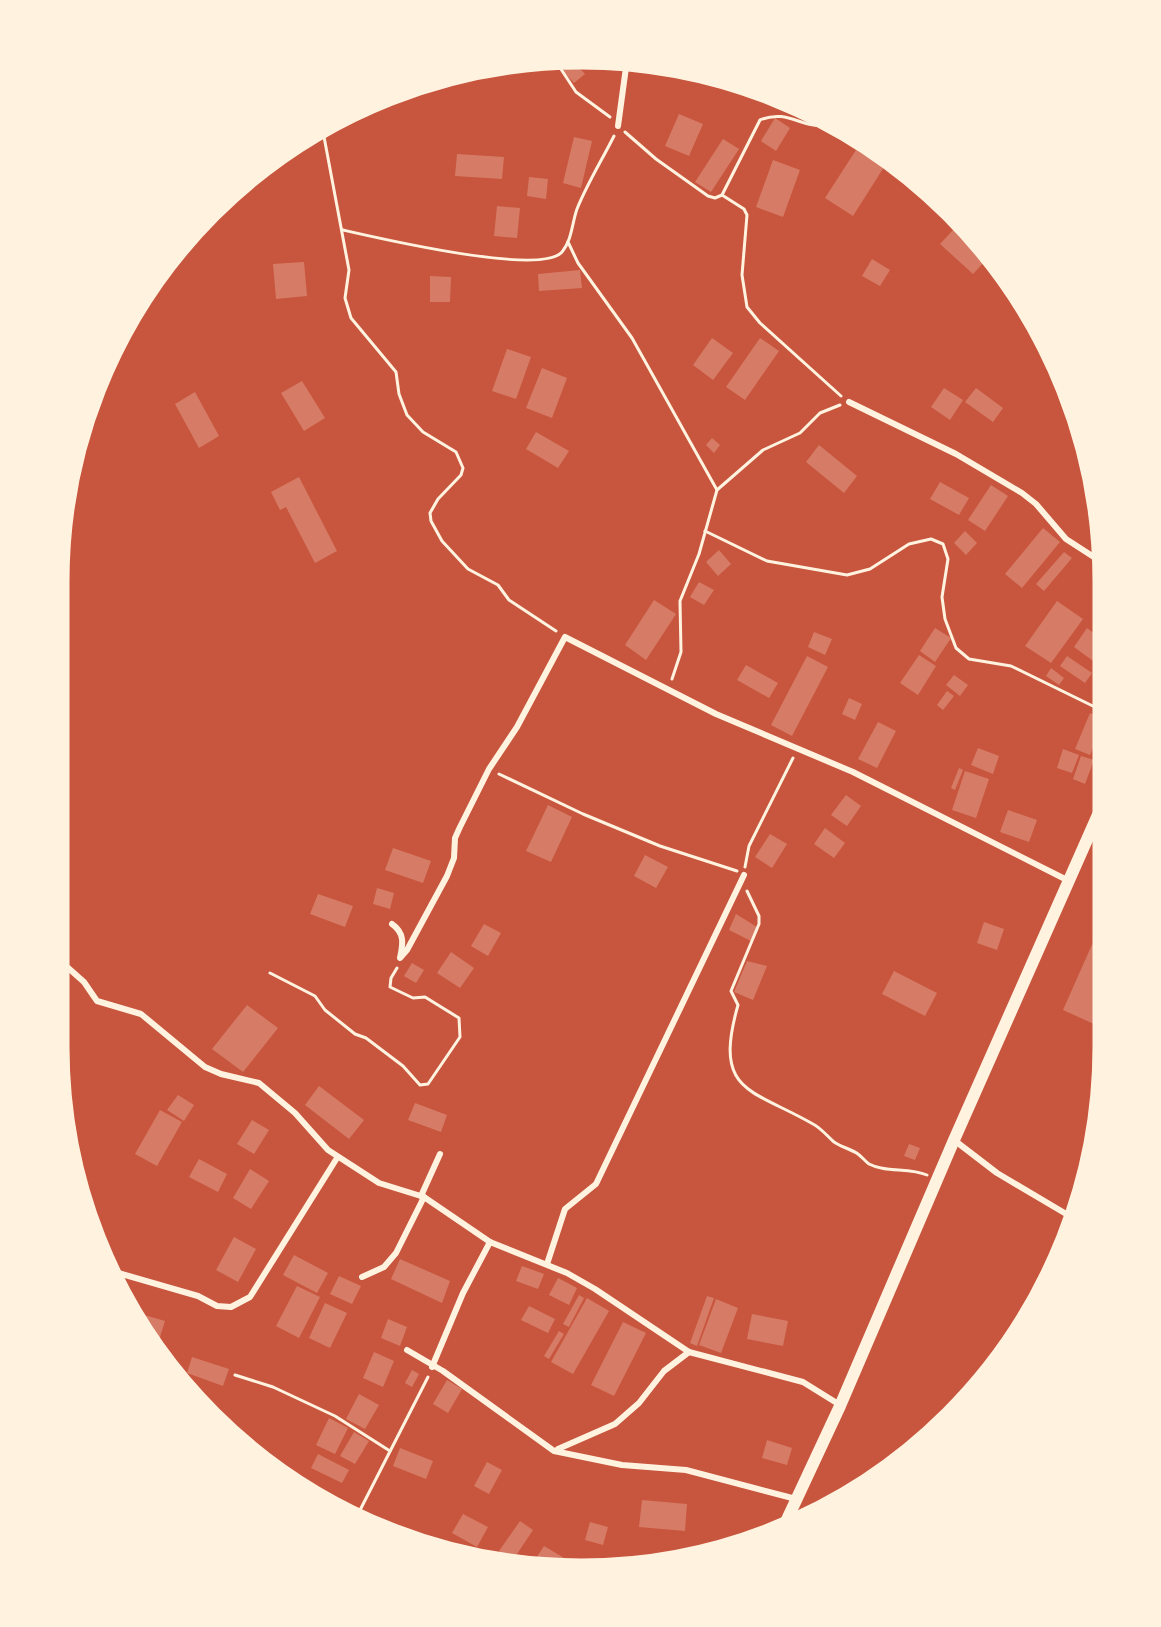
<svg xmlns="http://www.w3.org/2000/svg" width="1161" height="1627" font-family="'Varela Round',sans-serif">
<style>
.building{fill:#d67c66}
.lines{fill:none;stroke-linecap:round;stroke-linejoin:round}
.path{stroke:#fff3e0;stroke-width:3}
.minor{stroke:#fff3e0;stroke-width:6}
.primary{stroke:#fff3e0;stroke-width:12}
.rim{fill:none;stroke:#fff3e0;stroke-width:3}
</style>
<rect width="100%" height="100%" fill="#c8553d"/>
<!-- building -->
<g class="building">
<polygon points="573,61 585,74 574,83 563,71"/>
<polygon points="679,114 703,124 689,156 665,146"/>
<polygon points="775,118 790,128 776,151 761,141"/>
<polygon points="574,137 592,141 581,188 563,183"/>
<polygon points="723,139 739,149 711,192 695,182"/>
<polygon points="856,150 884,167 853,216 825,198"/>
<polygon points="457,154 504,157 502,179 455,176"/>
<polygon points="773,160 800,170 783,217 756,207"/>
<polygon points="529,177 548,179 546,199 527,196"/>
<polygon points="497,206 520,208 517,238 494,236"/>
<polygon points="954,229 987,259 973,274 940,244"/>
<polygon points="872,259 890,270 880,286 862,276"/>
<polygon points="304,262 307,296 276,299 273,264"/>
<polygon points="580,270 582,288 539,291 538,274"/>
<polygon points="430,276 451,277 450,302 430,302"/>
<polygon points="712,338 733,353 713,380 693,365"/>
<polygon points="760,338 779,351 745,400 726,387"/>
<polygon points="507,349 531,357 516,399 492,391"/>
<polygon points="542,368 567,378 552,418 526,408"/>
<polygon points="302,381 325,418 304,431 281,393"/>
<polygon points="944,388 963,400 950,420 931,407"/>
<polygon points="976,388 1003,408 993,422 965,402"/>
<polygon points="195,392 219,436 199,448 175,404"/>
<polygon points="536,432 569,451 558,468 526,449"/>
<polygon points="712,438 720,445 714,453 706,445"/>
<polygon points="819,445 857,476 844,493 806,462"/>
<polygon points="299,477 337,551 315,563 286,507 280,510 271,492"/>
<polygon points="940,482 969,498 959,515 930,499"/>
<polygon points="991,485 1008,496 985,531 968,520"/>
<polygon points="1043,528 1060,542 1022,588 1005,574"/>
<polygon points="965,531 977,543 966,555 954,543"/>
<polygon points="719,550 731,564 718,576 706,562"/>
<polygon points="1064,552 1072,558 1044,591 1036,584"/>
<polygon points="699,582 714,590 704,605 690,597"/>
<polygon points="654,600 676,614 646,660 625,645"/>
<polygon points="1057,601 1083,619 1051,663 1025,646"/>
<polygon points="935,628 951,638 935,662 920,651"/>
<polygon points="1087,628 1100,638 1100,666 1074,647"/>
<polygon points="814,632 832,639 825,655 808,647"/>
<polygon points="919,655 936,666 918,695 900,683"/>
<polygon points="807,656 828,667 792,736 771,725"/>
<polygon points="1067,656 1092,673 1085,683 1060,666"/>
<polygon points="746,665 778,683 769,698 737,680"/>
<polygon points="1051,668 1064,678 1059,685 1046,676"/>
<polygon points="954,675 968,685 960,696 946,685"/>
<polygon points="947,691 954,696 943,710 937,705"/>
<polygon points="849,698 862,704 855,720 842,714"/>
<polygon points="1090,713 1101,717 1101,729 1090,755 1075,749"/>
<polygon points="878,722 896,731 877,768 858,759"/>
<polygon points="978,748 999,756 993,774 971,765"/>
<polygon points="1063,749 1079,755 1072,773 1057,768"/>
<polygon points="1081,756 1094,760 1085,784 1073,779"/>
<polygon points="959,768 963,770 955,790 951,788"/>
<polygon points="965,771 989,779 976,818 952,810"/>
<polygon points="846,795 861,806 847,826 831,815"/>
<polygon points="548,805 572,817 551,862 526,851"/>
<polygon points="1008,810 1037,820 1029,842 1000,832"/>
<polygon points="825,828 845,843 834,858 814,844"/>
<polygon points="770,834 787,844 772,868 755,857"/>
<polygon points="393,848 431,861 423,883 385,870"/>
<polygon points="645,855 668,867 656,888 634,876"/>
<polygon points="377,888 394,893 390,909 373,904"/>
<polygon points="318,894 353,906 345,927 310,914"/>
<polygon points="736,914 757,927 751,941 729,930"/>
<polygon points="984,922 1004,929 997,950 977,943"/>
<polygon points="1102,922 1102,1011 1096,1025 1063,1010"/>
<polygon points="484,924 501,933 488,956 471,946"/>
<polygon points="451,952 474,968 460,988 437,973"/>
<polygon points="747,961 767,966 753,1000 734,992"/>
<polygon points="412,963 424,970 416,983 404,976"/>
<polygon points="894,971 937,993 925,1016 882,994"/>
<polygon points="247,1005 278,1028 243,1072 212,1049"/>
<polygon points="319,1086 364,1120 349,1139 305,1105"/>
<polygon points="178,1095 194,1105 184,1121 167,1110"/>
<polygon points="415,1103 447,1115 441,1132 408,1120"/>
<polygon points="160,1110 182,1122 157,1166 135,1154"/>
<polygon points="252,1120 269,1130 254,1154 237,1144"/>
<polygon points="909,1144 920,1148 915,1160 904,1156"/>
<polygon points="199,1159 227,1174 218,1192 189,1177"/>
<polygon points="250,1169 269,1181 251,1209 233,1198"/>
<polygon points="234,1237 256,1249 238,1282 216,1270"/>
<polygon points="294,1255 328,1273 317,1293 283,1275"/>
<polygon points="400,1259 450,1281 442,1303 391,1279"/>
<polygon points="522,1266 544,1274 538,1289 516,1281"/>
<polygon points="339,1276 361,1286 352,1304 330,1294"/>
<polygon points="558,1278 577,1288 569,1305 549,1295"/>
<polygon points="297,1286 320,1297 299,1338 276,1326"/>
<polygon points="579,1295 584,1298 569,1327 563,1324"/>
<polygon points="707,1296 714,1298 697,1346 690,1343"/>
<polygon points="587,1298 609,1311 573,1374 551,1362"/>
<polygon points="716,1299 738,1308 721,1353 699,1345"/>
<polygon points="325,1303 347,1313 330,1348 309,1338"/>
<polygon points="529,1306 555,1319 548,1333 521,1320"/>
<polygon points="134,1312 165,1321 156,1350 145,1337"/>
<polygon points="752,1314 788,1321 783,1346 747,1339"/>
<polygon points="388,1319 407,1327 400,1346 381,1338"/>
<polygon points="623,1322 646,1333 614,1396 591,1385"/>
<polygon points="559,1331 564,1334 549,1359 544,1356"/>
<polygon points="374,1352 394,1361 383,1387 363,1378"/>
<polygon points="192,1357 229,1369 223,1386 187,1373"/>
<polygon points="412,1370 419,1374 412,1387 405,1383"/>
<polygon points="447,1380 462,1389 448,1413 433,1404"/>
<polygon points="359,1394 379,1405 365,1429 346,1419"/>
<polygon points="329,1418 348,1428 335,1454 316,1445"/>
<polygon points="354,1432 369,1441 355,1464 340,1456"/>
<polygon points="767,1440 792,1448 787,1465 762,1458"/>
<polygon points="400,1448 433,1461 426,1479 393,1466"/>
<polygon points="318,1454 349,1470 342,1483 311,1468"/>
<polygon points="487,1462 502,1470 489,1494 474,1486"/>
<polygon points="642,1500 687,1504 685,1531 639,1527"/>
<polygon points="463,1514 488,1527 477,1547 452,1533"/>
<polygon points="520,1521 533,1530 513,1560 499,1551"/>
<polygon points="590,1522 608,1527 603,1545 585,1540"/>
<polygon points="544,1546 571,1562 570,1564 533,1563"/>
</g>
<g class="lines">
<!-- path -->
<g class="path">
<polyline points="555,60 576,92 610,117"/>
<polyline points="392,94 428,86 440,78"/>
<polyline points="322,126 349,270 345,298 351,318 396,372 399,394 407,415 423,432 456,452 463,468 461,475 438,499 430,513 431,521 442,541 468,569 498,585 509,600 556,631"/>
<path d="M625 132 656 159 708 196 715 198 722 195 760 120C791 107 805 134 830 122"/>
<polyline points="722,195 744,209 747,215 742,275 747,307 760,323 841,396"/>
<polyline points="959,223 960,222"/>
<path d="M343 230C378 238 541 276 562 252 572 240 572 223 577 209 587 184 602 160 614 136"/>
<polyline points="568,242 578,263 632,338 717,490 699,554 680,601 681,652 672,679"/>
<polyline points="717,490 763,450 800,433 820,413 840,405"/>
<polyline points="705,531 767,561 847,575 870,569 909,544 931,539 943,544 948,559 942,597 945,619 956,648 969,659 1011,666 1101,710"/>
<polyline points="499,774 583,814 660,846 737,871"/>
<polyline points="745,867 749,846 793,758"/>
<path d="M747 891 759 916V924L731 991 738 1005C713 1093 750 1088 813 1124 821 1128 827 1136 834 1142 841 1147 851 1149 858 1154 862 1157 865 1161 869 1164 886 1173 909 1167 927 1175"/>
<polyline points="270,973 315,996 325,1010 355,1034 366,1038 403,1066 420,1085 428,1084 460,1037 459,1018 425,997 413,998 390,987 391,978 397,968"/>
<polyline points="235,1375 273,1387 335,1416 390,1451"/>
<polyline points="357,1516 428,1377"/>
</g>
<!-- minor -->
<g class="minor">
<polyline points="618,126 627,60"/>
<polyline points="849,402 956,454 1022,493 1036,504 1066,539 1100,561"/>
<path d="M392 924C405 933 403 944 400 958L407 950 447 876 454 858 455 838 460 827 489 769 517 727 565 637 716 714 853 772 1069 881"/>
<polyline points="57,958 84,982 97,1001 141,1014 205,1067 221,1074 259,1083 295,1113 328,1150 379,1183 424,1197 490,1242 567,1273 595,1289 689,1352 803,1382 840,1405"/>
<polyline points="954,1140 997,1173 1073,1218"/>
<polyline points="421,1196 440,1154"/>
<polyline points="547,1264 565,1209 596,1184 744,875"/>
<polyline points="115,1272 198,1296 217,1306 231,1307 250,1297 337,1158"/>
<polyline points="362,1277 384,1267 396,1253 424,1197"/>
<polyline points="407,1350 443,1371 554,1451 622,1465 686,1470 796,1499"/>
<polyline points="432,1367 463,1293 490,1242"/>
<polyline points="558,1449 615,1424 639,1403 664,1371 689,1352"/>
</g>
<!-- primary -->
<polyline class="primary" points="784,1526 840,1406 954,1140 1101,808"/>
</g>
<!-- crop -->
<path d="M0 0H1161V1627H0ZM581 68H581A513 513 0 0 1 1094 581V1047A513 513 0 0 1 581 1560H581A513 513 0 0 1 68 1047V581A513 513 0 0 1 581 68Z" fill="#fff3e0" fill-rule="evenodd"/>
<path class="rim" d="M581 68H581A513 513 0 0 1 1094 581V1047A513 513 0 0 1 581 1560H581A513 513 0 0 1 68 1047V581A513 513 0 0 1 581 68Z"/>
</svg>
